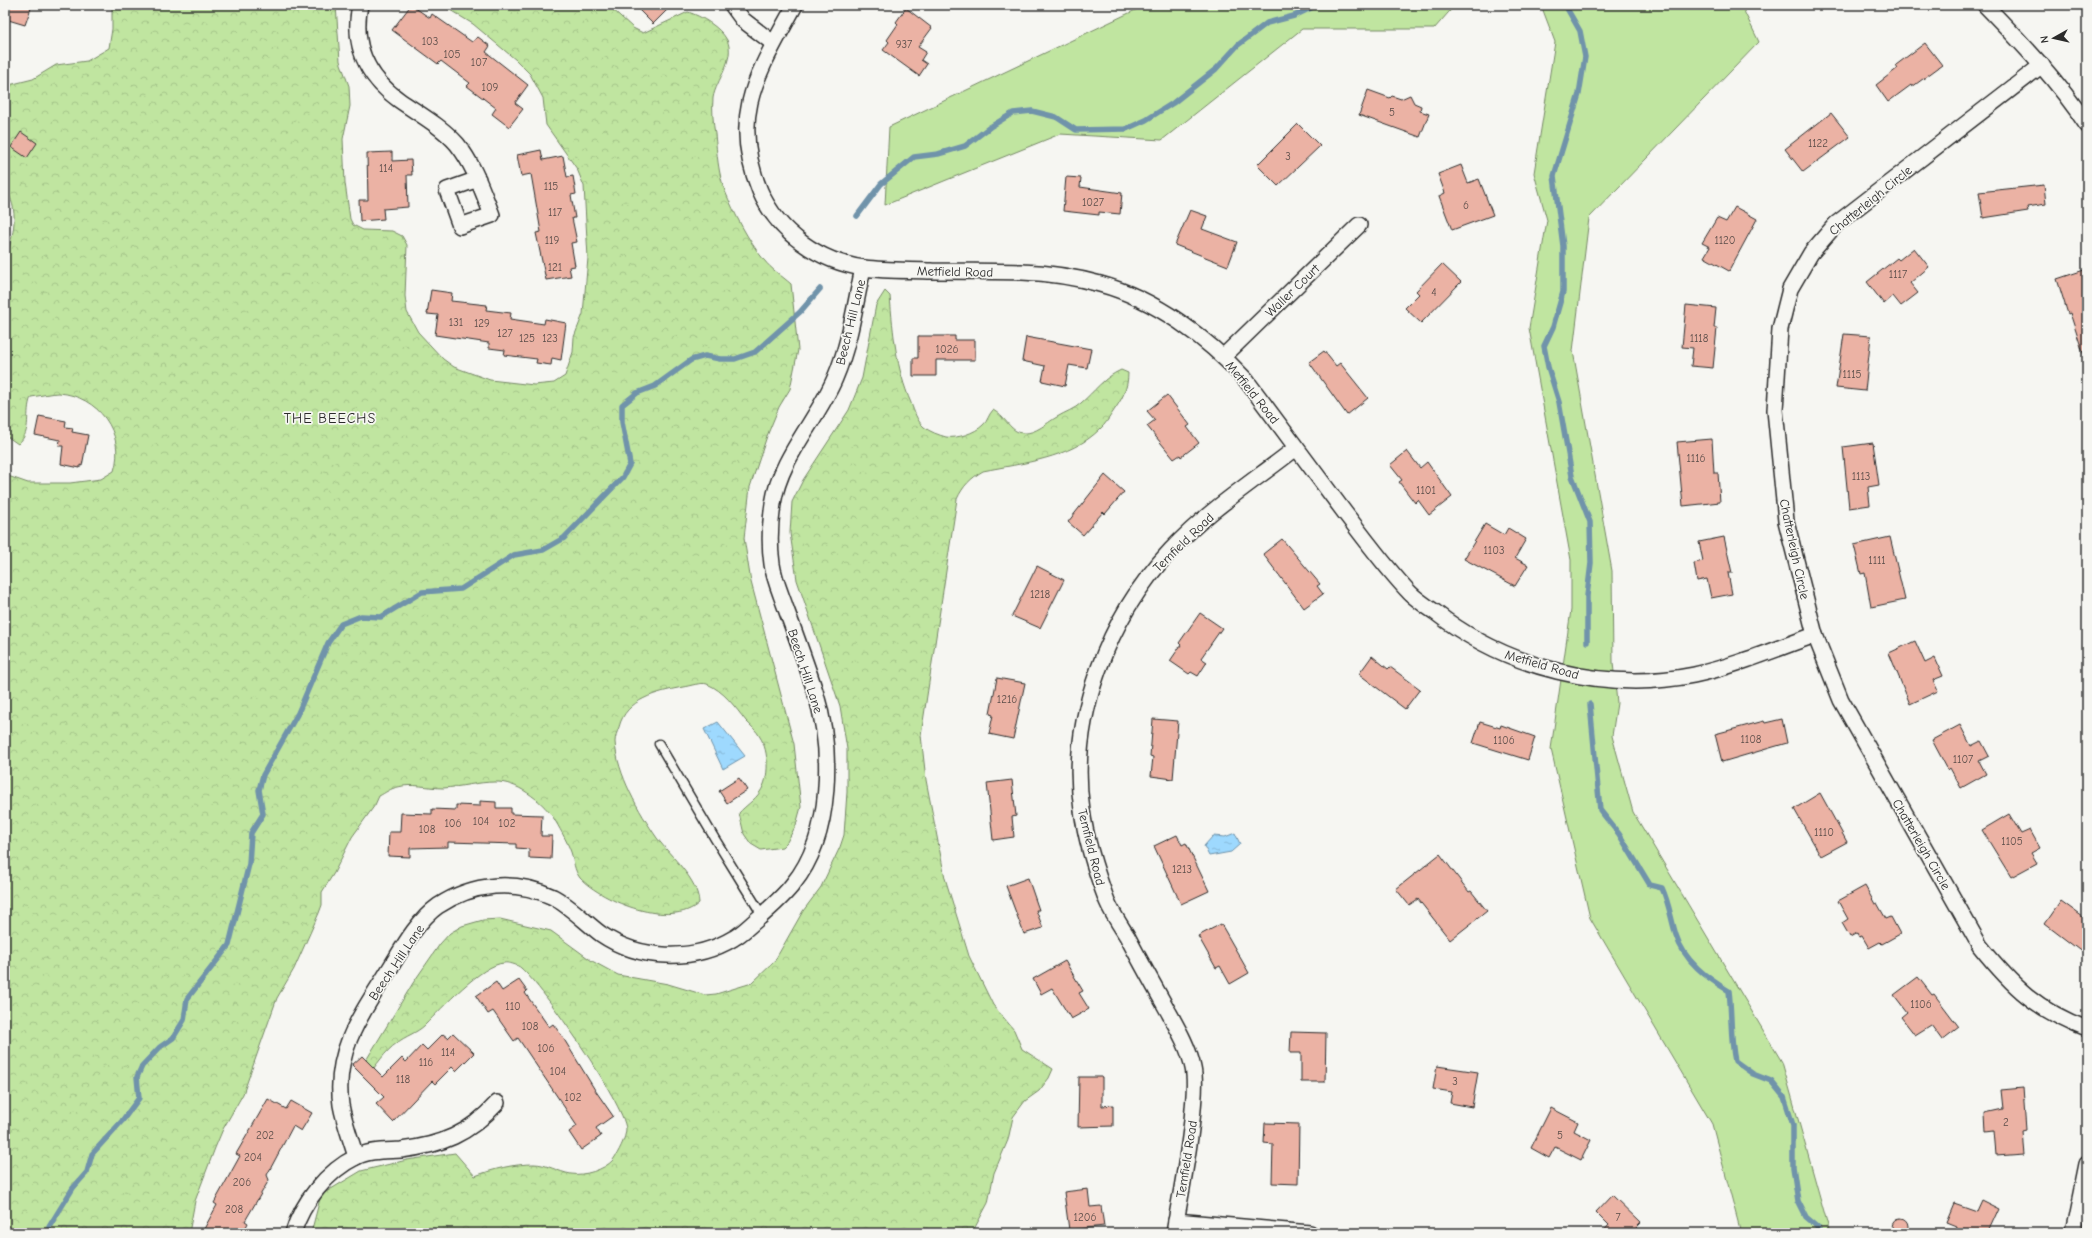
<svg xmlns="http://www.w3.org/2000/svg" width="2092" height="1238" font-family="'Comic Neue',sans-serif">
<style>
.green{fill:#c0e5a0;stroke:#768866}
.forest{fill:url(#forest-crowns);stroke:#768866}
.water{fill:url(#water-ripples);stroke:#7093aa}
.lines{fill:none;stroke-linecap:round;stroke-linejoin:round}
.stream{stroke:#7093aa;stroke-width:5.5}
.building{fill:#ebb2a4;stroke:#2b2b2b}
.service-casing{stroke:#2b2b2b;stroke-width:11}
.minor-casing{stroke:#2b2b2b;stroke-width:18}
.service{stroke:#f6f6f2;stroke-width:8}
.minor{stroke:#f6f6f2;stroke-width:15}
.labels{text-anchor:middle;stroke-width:3.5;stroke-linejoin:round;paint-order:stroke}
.number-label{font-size:11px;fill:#5b4d49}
.street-label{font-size:13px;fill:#2b2b2b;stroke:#f6f6f2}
.neighbourhood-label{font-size:14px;letter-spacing:1px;fill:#2b2b2b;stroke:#f6f6f2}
</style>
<defs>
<pattern id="forest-crowns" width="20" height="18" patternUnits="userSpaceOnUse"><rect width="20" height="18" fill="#c0e5a0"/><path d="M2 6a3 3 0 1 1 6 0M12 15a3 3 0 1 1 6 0" fill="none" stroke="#a5c58a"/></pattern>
<pattern id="water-ripples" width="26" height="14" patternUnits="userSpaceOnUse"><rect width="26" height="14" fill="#9ed9fe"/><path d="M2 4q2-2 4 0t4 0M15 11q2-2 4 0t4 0" fill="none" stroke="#88bada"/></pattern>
</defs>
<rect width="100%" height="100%" fill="#f6f6f2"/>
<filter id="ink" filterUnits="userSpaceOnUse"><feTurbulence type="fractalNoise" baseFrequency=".025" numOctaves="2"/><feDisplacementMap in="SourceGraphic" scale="8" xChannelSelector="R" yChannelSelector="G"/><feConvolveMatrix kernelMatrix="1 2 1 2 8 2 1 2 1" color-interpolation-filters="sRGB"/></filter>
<g filter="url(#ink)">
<!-- green -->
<g class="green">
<polygon points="1146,5 1455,5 1434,29 1302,29 1162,140 1060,134 885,205 889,127"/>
<polygon points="1541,5 1741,5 1759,42 1589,218 1573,351 1612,571 1613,662 1617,703 1612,736 1633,812 1782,1062 1830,1233 1741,1233 1712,1124 1590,918 1551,749 1571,610 1571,560 1529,328 1547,220 1534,173 1555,42"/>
</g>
<!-- forest -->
<g class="forest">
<path d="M112 5H336L340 61 349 86 350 106 343 139 345 183 350 219 353 225 363 230 392 231 402 236 407 245 405 296 407 312 418 332 443 359 454 367 490 380 534 385 554 383 565 376 573 352 574 337 583 314 588 258 584 186 577 169 546 125 543 98 530 74 516 60 473 24 445 7 437 5H608L633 28 643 33 688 12C701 16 720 27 727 40 736 59 716 80 713 98 712 109 713 123 715 134 717 153 718 173 725 191 734 213 749 242 764 260 771 269 782 276 791 284L798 350 790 389 779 407 767 436 750 487 744 538 751 582 794 744 801 807 796 825 787 842 782 847 761 850 751 844 744 834 739 813C745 806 755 800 760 792 770 778 769 751 760 737 757 731 751 726 746 721 735 707 724 691 707 684 701 682 690 686 683 687 657 692 626 699 619 727 617 732 615 737 615 742 617 774 639 812 657 838 671 857 698 879 699 903 671 929 603 902 580 878 574 870 574 861 571 852 567 841 559 827 553 817 541 800 516 781 495 782 478 782 461 787 443 788 429 788 412 783 398 787 391 788 385 793 379 796L375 805 352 837 334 873 322 892V905L319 913 294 969 277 998 243 1094 223 1129 215 1148 195 1201 189 1233H5V475L28 483H70L101 479 114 471C126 433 98 396 59 393 50 393 40 396 31 397 24 413 33 431 18 444L5 435V257C14 237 20 208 5 189V86L33 79 56 65 87 61 109 48 112 29Z"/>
<path d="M885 291 890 296C893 333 896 368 911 403 914 411 917 421 924 427 930 432 939 435 946 437 957 439 975 433 983 425 988 421 988 415 993 410 1004 416 1010 429 1018 432 1033 437 1046 423 1057 417 1065 412 1075 409 1081 403 1095 391 1103 378 1121 370L1128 373C1128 389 1122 399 1113 412 1109 418 1105 425 1100 429 1070 459 1022 463 983 471 971 478 963 486 957 499L921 735 926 780 945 878 969 956 993 1005 1014 1030 1022 1049 1053 1069 1049 1078 1039 1091 1025 1101 1013 1117 1008 1140 994 1173 988 1203 972 1233H311L321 1195 361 1171 407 1160 455 1153 475 1176C494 1169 513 1164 534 1164 547 1164 558 1172 571 1174 584 1176 604 1170 613 1160 618 1153 626 1138 626 1129 624 1103 543 987 521 968 518 965 508 962 504 963 482 964 441 1009 425 1025 417 1033 405 1036 397 1043 385 1051 376 1066 367 1077L365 1062 413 983 440 944 450 933 462 926 483 920 500 919 551 931 592 961 618 975 668 984 705 995 716 994 752 983 774 962 803 911 821 887 840 847 844 835 847 792V749L840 706 797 580 790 533 792 502 803 480 849 410 862 378 876 305Z"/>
</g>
<!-- water -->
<g class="water">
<polygon points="718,722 745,756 723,769 704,729"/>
<polygon points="1235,833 1240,844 1231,852 1209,856 1204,846 1213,836 1225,837"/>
</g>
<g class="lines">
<!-- stream -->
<g class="stream">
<polyline points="1565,5 1580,31 1585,57 1579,94 1554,176 1563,246 1563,292 1553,327 1544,346 1548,367 1559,402 1572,476 1590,522 1591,563 1587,596 1587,642"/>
<polyline points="857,216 881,184 914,157 938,154 965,146 990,127 1013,113 1032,111 1056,117 1076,130 1126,129 1146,120 1173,103 1216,69 1238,45 1267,23 1294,16 1317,5"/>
<path d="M1590 704 1600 810 1619 834 1650 885 1662 888C1669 903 1671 919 1676 935 1684 961 1707 978 1729 991 1732 1015 1730 1038 1735 1061L1753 1074 1771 1081 1784 1097 1793 1125V1167L1798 1201 1806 1217 1818 1227 1820 1233"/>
<polyline points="50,1233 49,1227 73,1188 87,1172 92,1154 122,1121 139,1098 137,1077 142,1066 160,1047 173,1038 184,1020 187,999 229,945 249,864 251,833 263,814 259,790 263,775 298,713 328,643 341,624 361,616 381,617 422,592 461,589 514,555 543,550 564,538 623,477 630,464 622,422 622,405 637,393 655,386 691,360 705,356 720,359 735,359 755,352 800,312 820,289"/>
</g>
</g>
<!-- building -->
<g class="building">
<polygon points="5,5 32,5 25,25 5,19"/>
<polygon points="411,5 430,18 432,14 472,42 478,37 490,46 486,52 528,85 515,103 523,109 509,127 492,114 496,108 467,86 470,83 441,61 438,64 392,30"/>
<polygon points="634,5 672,5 653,24"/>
<polygon points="906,8 932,28 918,47 926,52 921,60 927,64 919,76 883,50 889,42 887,40 898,24 896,22"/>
<polygon points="1925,43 1942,65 1912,87 1911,85 1888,102 1876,85 1898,68 1896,65"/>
<polygon points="1368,90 1390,98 1392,96 1401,99 1410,95 1414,103 1421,106 1420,111 1429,114 1420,137 1359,115"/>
<polygon points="1831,113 1850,137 1803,172 1785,149"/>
<polygon points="1298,124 1320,146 1278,186 1257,165"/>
<polygon points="21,132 37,143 27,158 11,147"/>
<polygon points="541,150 543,160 563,156 567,177 573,176 576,194 571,195 575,218 572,218 577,242 571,243 575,266 569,267 571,276 546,280 536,233 541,232 531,174 521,176 517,155"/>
<polygon points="392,152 392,161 411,160 412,175 407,175 408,207 383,209 384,219 360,221 359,200 368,200 367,153"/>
<polygon points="1461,165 1468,183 1479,179 1493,215 1452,230 1439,196 1445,193 1438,174"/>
<polygon points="1066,177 1081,178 1080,187 1122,193 1120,214 1099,212 1099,215 1063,211"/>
<polygon points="2044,185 2046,204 2027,207 2028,211 1983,218 1979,192"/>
<polygon points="1735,207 1757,219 1729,271 1704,257 1710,247 1702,243 1717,218 1726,222"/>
<polygon points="1190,210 1207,216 1202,229 1237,242 1228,266 1175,245"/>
<polygon points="1914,248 1929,267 1910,283 1918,293 1901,306 1893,296 1884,304 1867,282 1897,258 1899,260"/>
<polygon points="1442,264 1461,282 1421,323 1405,308 1419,294 1416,291"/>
<polygon points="2084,270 2087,281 2087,356 2084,356 2070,313 2068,314 2057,279"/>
<polygon points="431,290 452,293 451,301 487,305 486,310 511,313 510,319 544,324 545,319 566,323 561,360 552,358 551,365 536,363 537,359 504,355 505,350 489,348 489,343 435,335 438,315 427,314"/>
<polygon points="1686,305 1716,308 1714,328 1717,328 1713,368 1691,366 1693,348 1682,347"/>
<polygon points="1844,334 1871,336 1865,391 1836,388"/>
<polygon points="918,336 955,336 955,340 975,340 975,360 936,360 936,376 913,376 913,358 918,358"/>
<polygon points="1026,337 1091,349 1087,368 1069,365 1065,386 1042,381 1045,366 1022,361"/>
<polygon points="1324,351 1336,366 1340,363 1368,398 1347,415 1309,362"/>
<polygon points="1167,395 1190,425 1187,427 1199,443 1181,457 1180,455 1174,459 1147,426 1155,420 1147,411"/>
<polygon points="39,416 66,421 65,427 73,428 72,432 88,435 82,466 80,465 80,468 61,464 63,446 59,446 60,440 35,435"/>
<polygon points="1712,439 1714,473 1718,473 1720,502 1683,506 1677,442"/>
<polygon points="1873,443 1879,485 1868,487 1870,505 1849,508 1843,447"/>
<polygon points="1407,451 1420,468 1427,462 1452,497 1429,515 1418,500 1415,503 1399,482 1402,480 1390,465"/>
<polygon points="1105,475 1124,492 1105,514 1103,512 1083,535 1068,522"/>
<polygon points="1485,524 1504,535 1508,528 1526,539 1515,558 1528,565 1515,586 1464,559"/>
<polygon points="1724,537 1732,573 1728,573 1732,594 1711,598 1707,579 1697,581 1694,563 1703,561 1699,542"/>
<polygon points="1890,537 1905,600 1871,607 1865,573 1861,574 1854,545"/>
<polygon points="1282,539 1320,584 1317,586 1323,594 1304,608 1263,554"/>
<polygon points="1037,566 1064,580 1040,628 1012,616"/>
<polygon points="1200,613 1222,628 1201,658 1207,662 1198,676 1191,672 1189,674 1170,661 1181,645 1179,643"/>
<polygon points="1915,641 1925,663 1935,658 1943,676 1933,680 1938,691 1910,704 1889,653"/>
<polygon points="1372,656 1388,669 1390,667 1420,689 1405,709 1359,674"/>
<polygon points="997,678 1025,683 1013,739 989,734 993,715 990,714"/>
<polygon points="1153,719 1178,721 1173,779 1151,776 1153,757 1150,756"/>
<polygon points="1782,719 1787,743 1722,762 1715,734 1764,721 1765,723"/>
<polygon points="1480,722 1500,728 1501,725 1535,737 1528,760 1473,743"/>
<polygon points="1960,725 1971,746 1981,741 1989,756 1979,761 1986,774 1961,788 1950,768 1948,770 1932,740"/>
<polygon points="739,778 747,790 727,803 719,791"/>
<polygon points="1012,780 1016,816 1012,817 1014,837 993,840 987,783"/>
<polygon points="1820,793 1847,842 1821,856 1794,809"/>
<polygon points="480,801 496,802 496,808 511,808 511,814 542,815 541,836 552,836 551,859 529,858 529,849 516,848 516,844 448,842 448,847 410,848 410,857 388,856 389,832 400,832 401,813 432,814 432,809 456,810 456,805 480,806"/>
<polygon points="2009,814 2021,834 2030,830 2040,848 2031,853 2037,863 2011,877 1982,830"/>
<polygon points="1177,835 1182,845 1186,843 1209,891 1181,904 1154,846"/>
<polygon points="1440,854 1469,892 1471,891 1487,911 1450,940 1418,899 1409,905 1396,889"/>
<polygon points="1028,878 1039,910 1036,910 1043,928 1024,934 1006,886"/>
<polygon points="1865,886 1875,904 1877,903 1886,919 1891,917 1900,934 1882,944 1880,942 1869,948 1862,936 1859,937 1857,933 1850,937 1842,923 1848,919 1838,901"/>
<polygon points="2061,901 2087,920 2087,956 2045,924"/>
<polygon points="1221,924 1249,973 1230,984 1220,966 1216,968 1198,936"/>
<polygon points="1065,961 1083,991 1079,993 1089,1009 1071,1019 1052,988 1041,994 1033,979"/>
<polygon points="1918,977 1932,995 1934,994 1959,1027 1942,1040 1931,1025 1915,1035 1901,1017 1907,1012 1894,995"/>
<polygon points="519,980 527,991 525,993 549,1027 553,1024 562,1036 595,1090 613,1116 596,1128 601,1136 581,1150 569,1132 577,1126 518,1038 514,1041 493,1011 488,1014 476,996 496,982 502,991"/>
<polygon points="1291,1032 1326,1033 1325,1082 1301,1082 1301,1053 1290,1053"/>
<polygon points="453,1033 474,1053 456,1071 452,1067 435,1084 432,1081 393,1122 376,1104 384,1097 352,1065 362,1056 383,1077 402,1058 406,1062 422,1045 427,1050 443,1034 448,1038"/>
<polygon points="1437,1066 1478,1072 1472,1107 1450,1103 1452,1092 1433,1089"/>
<polygon points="1079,1077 1102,1077 1102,1106 1113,1105 1113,1126 1078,1127"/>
<polygon points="2023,1088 2026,1130 2022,1131 2024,1153 1996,1155 1994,1132 1986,1133 1985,1113 2003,1109 2001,1090"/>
<polygon points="268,1099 286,1109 291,1101 312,1113 301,1131 293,1126 267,1175 269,1180 245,1221 248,1223 243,1233 212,1233 204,1229 217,1205 214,1203 240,1156 236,1154"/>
<polygon points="1551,1108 1578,1122 1574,1131 1591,1140 1581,1160 1555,1147 1549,1158 1531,1148"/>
<polygon points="1265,1123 1299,1124 1298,1184 1272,1183 1273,1144 1264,1143"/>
<polygon points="1088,1189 1090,1207 1101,1206 1104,1226 1069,1230 1064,1192"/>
<polygon points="1612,1195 1641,1223 1631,1233 1602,1233 1609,1225 1596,1212"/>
<polygon points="1982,1200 2000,1209 1989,1233 1954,1233 1956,1226 1946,1222 1954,1203 1977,1211"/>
<circle cx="1901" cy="1225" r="8"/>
</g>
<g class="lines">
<defs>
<polyline id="service" points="659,744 715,839 762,915"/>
<g id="minor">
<path d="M360 5C352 45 366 76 399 100 419 114 441 126 457 144 474 165 482 190 492 215L460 226 447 190 478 179"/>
<polyline points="732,5 743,20 773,43"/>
<path d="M795 5C759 72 728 114 760 191 778 233 820 262 864 268 887 271 910 270 932 271 962 271 992 271 1022 272 1048 273 1075 277 1100 284 1156 299 1207 338 1246 380 1279 424 1312 469 1345 513 1366 540 1386 568 1410 593 1417 600 1426 606 1435 612 1506 668 1605 693 1694 675 1736 666 1775 649 1815 635"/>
<path d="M1985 5C2022 43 2058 81 2087 125"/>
<path d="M2042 65 1836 224 1811 253 1790 289 1780 329 1775 410 1786 521 1815 635 1841 700 1980 946C2013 987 2037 1010 2087 1029"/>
<polyline points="1224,356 1359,225"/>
<path d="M356 1157C351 1140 344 1122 341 1105 334 1056 357 1020 382 981 398 957 414 923 438 906 473 883 515 879 553 897 570 906 585 922 601 934 639 960 693 963 734 938 743 933 751 924 760 917 771 907 784 896 793 884 833 835 833 749 815 691 806 663 796 636 786 609 781 594 774 579 772 564 769 544 770 524 773 504 780 457 817 421 835 378 850 343 855 305 863 268"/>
<polyline points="1176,1221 1310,1233"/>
<path d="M293 1233C302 1203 327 1171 356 1157 369 1150 386 1151 401 1150 442 1145 469 1134 497 1103"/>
<path d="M1174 1233C1181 1192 1190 1150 1193 1109 1194 1095 1196 1081 1193 1068 1189 1048 1178 1029 1168 1011 1154 986 1140 961 1127 936 1120 925 1112 913 1107 901 1096 872 1086 841 1082 810 1068 719 1109 616 1171 550 1207 511 1254 481 1296 448"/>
<polyline points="2073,1233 2087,1164"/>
</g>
</defs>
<!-- service casing -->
<use href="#service" class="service-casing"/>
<!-- minor casing -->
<use href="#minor" class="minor-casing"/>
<!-- service -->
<use href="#service" class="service"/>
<!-- minor -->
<use href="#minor" class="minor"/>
</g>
</g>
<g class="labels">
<!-- number labels -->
<g class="number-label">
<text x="430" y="45">103</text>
<text x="904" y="48">937</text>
<text x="452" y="58">105</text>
<text x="479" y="66">107</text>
<text x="490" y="91">109</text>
<text x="1392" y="116">5</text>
<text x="1818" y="147">1122</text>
<text x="1288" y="160">3</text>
<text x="386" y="172">114</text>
<text x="551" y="190">115</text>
<text x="1093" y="206">1027</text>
<text x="1466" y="209">6</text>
<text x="555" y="216">117</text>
<text x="552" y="244">119</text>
<text x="1725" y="244">1120</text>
<text x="555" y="271">121</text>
<text x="1898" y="278">1117</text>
<text x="1434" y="296">4</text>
<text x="456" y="326">131</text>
<text x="482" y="327">129</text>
<text x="505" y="337">127</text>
<text x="527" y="342">125</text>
<text x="550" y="342">123</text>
<text x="1699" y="342">1118</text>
<text x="947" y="353">1026</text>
<text x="1852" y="378">1115</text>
<text x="1696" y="462">1116</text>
<text x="1861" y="480">1113</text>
<text x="1426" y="494">1101</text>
<text x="1494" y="554">1103</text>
<text x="1877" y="564">1111</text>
<text x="1040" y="598">1218</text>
<text x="1007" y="703">1216</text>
<text x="1751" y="743">1108</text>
<text x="1504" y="744">1106</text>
<text x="1963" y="763">1107</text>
<text x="481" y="825">104</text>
<text x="453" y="827">106</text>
<text x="507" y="827">102</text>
<text x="427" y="833">108</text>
<text x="1824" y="836">1110</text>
<text x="2012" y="845">1105</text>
<text x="1182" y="873">1213</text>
<text x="1921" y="1008">1106</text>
<text x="513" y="1010">110</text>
<text x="530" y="1030">108</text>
<text x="546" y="1052">106</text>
<text x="448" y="1056">114</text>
<text x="426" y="1066">116</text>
<text x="558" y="1075">104</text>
<text x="403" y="1083">118</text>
<text x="1455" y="1085">3</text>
<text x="573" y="1101">102</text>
<text x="2006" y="1126">2</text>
<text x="265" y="1139">202</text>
<text x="1560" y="1139">5</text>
<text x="253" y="1161">204</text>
<text x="242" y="1186">206</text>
<text x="234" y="1213">208</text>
<text x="1085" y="1221">1206</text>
<text x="1618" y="1221">7</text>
</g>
<!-- street labels -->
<g class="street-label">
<text transform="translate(1870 200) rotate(-39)" y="5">Chatterleigh Circle</text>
<text transform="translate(955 271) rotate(1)" y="5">Metfield Road</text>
<text transform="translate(1292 290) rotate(-44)" y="5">Waller Court</text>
<text transform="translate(850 322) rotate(-76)" y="5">Beech Hill Lane</text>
<text transform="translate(1253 392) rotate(51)" y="5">Metfield Road</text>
<text transform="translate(1183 542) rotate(-44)" y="5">Temfield Road</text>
<text transform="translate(1795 549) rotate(78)" y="5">Chatterleigh Circle</text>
<text transform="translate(1542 664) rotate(16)" y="5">Metfield Road</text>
<text transform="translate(806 671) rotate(72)" y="5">Beech Hill Lane</text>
<text transform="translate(1922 844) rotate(60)" y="5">Chatterleigh Circle</text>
<text transform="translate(1092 847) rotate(76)" y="5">Temfield Road</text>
<text transform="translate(396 962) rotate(-56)" y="5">Beech Hill Lane</text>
<text transform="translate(1186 1159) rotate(-81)" y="5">Temfield Road</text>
</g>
<!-- neighbourhood labels -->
<g class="neighbourhood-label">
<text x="330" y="423">THE BEECHS</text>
</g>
</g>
<!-- margin -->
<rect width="2092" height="1238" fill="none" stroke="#f6f6f2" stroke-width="20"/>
<rect x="10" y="10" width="2072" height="1218" fill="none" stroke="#2b2b2b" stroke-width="1.5" filter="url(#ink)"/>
<!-- north arrow -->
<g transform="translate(2054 38) rotate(262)" stroke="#f6f6f2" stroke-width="3" paint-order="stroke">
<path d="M0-3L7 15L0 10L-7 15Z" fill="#2b2b2b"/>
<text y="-6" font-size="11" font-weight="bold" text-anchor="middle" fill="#2b2b2b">N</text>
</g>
</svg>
